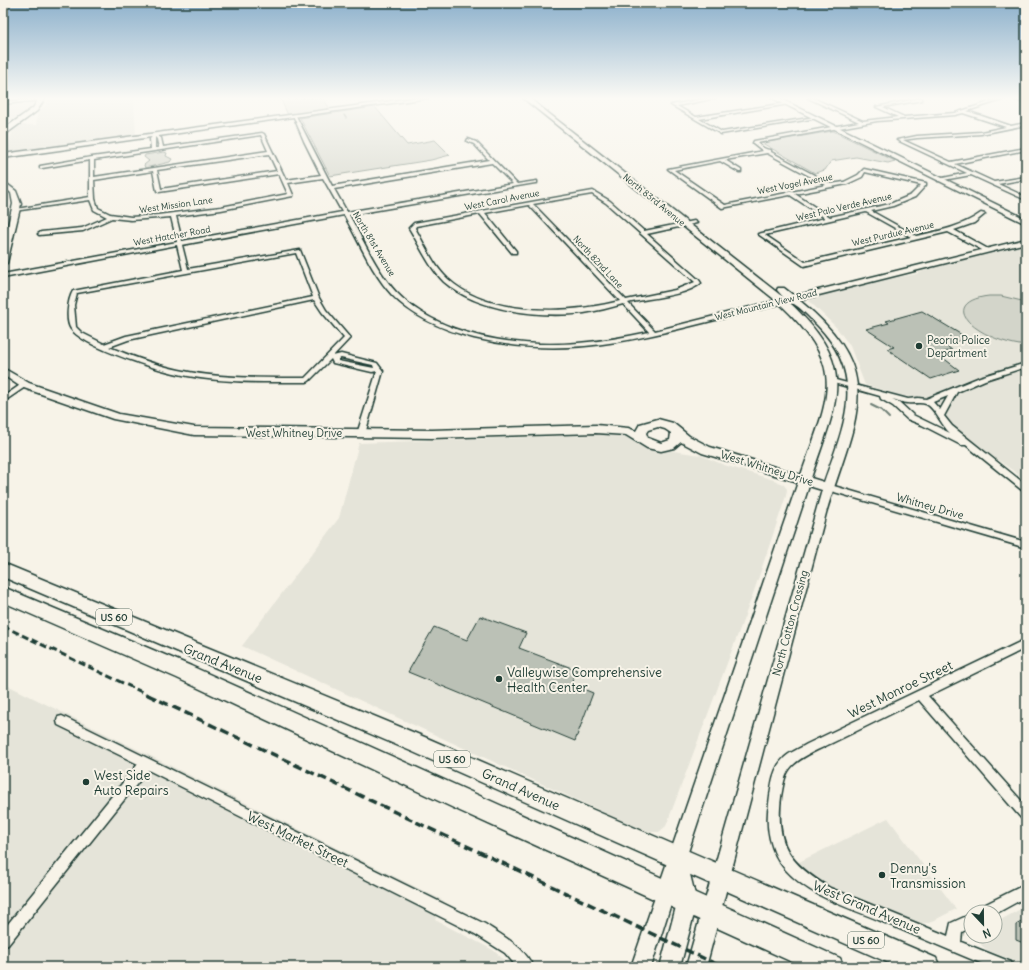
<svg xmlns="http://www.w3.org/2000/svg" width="1029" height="970" font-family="Delius,sans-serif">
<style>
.built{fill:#e5e4d9}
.green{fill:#d3d5ca;stroke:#79897f}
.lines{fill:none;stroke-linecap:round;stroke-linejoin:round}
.stream-far1{stroke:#6f8077;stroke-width:1.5}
.stream{stroke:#6f8077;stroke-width:2}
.building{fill:#bbc1b6;stroke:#1f3d34}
.street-casing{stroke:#1f3d34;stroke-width:3}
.secondary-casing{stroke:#1f3d34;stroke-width:3}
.highway-casing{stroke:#1f3d34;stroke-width:3}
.street{fill:#f7f3e8;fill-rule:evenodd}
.secondary{fill:#f7f3e8;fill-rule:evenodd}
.highway{fill:#f7f3e8;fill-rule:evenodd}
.rail-far1{stroke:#1f3d34;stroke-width:3;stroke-dasharray:7 3.5;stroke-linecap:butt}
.rail{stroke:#1f3d34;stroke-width:3.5;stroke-dasharray:9 4.5;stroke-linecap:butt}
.poi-dot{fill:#1f3d34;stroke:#f7f3e8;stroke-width:1.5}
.labels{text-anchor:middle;stroke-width:4;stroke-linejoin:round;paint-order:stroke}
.far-street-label{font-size:9px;fill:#1f3d34;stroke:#f7f3e8}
.shield{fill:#f7f3e8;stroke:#60746a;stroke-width:1}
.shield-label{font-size:10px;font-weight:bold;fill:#1f3d34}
.poi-label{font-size:11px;fill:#1f3d34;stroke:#f7f3e8;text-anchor:start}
.street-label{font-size:11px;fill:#1f3d34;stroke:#f7f3e8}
.near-street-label{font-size:13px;fill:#1f3d34;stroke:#f7f3e8}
.near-poi-label{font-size:13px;fill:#1f3d34;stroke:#f7f3e8;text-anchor:start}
</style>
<rect width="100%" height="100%" fill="#f7f3e8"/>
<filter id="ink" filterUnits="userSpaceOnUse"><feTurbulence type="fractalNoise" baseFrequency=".025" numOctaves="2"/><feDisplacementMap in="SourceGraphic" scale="8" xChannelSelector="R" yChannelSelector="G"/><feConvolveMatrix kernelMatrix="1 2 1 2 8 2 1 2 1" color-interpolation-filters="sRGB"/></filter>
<g filter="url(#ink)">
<!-- built -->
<g class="built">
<polygon points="3,98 36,98 32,107 3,126"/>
<polygon points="49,98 154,98 134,100 136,136 7,152 12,132 19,125 36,125 38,112 46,105"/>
<polygon points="1026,244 1026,480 956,430 946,420 946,412 937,406 922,399 898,395 865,385 850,346 836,327 809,301 811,298 887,279 916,274 931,268"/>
<polygon points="616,433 667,450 700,455 724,465 774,480 783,484 787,489 786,496 753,594 666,826 659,832 650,832 631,825 242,646 339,518 359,443 590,435"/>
<polygon points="3,683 444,901 435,920 493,950 512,967 3,967"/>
<polygon points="888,818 956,909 929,923 916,923 817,881 795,864"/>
<polygon points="1026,906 1026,966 987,950 982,946 977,936 995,936 995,923"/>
</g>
<!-- green -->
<g class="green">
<polygon points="280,98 323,98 330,109 288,115"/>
<polygon points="375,107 407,145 435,140 450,155 431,160 330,176 300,118"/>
<polygon points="833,131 895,161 888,163 856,157 831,161 825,170 815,173 762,143"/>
<polygon points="164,152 167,153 166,156 172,159 170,162 145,168 144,165 149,161 144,157 145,155"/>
<path d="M989 296H1001L1026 302V346C1010 344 993 339 979 330 954 314 961 299 989 296Z"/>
</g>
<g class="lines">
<!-- stream-far1 -->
<polyline class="stream-far1" points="344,115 346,118"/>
<!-- stream -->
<polyline class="stream" points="871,405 881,410 889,418"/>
</g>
<!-- building -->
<g class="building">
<polygon points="922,311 967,338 945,345 952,350 938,354 959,370 931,379 887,349 894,347 866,329 889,323 886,321"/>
<polygon points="480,616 526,633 519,648 577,670 571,684 593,693 575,741 408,672 434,627 467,640"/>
<polygon points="1026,919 1026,944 1016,940 1016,925"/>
</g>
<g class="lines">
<defs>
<g id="street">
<polygon points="43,98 42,100 3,104 3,102"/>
<polygon points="708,98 716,98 677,106 696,117 787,103 789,104 699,119 722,132 815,117 817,118 721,134 671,105"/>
<path d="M808 98H813L863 121 898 117 876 107 921 98H922V100L883 107 904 117 955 113 1002 98H1008L967 111 1011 126 1026 123V125L981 134 917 138 903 140 951 162 1026 148V150L955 164 994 182 1026 177V179L998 184 1026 197V200L971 175 938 181V179L967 173 897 140 917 136 981 132 1006 127 963 113 955 115 877 121 757 143C761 147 766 150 771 150V152L831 184 844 182 858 175 864 169 926 183V185L915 197 893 206 871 211 916 236C939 231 962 227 981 213L985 214 974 223 954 230 988 249V251H984L948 232 804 266 758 234 825 218 790 195 722 208 668 169 763 151 753 143 754 141 859 122ZM767 153 826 185 791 192H789L787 193 725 205 674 170 720 161 739 172H741V170L725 160ZM865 172 921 185 911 195 890 204 830 217 795 194 847 184 862 177ZM866 212 911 237 805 262 765 235Z"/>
<path d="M293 115 296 116 332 186 489 160 474 144 467 141 468 139 476 142 517 184 537 181V183H535L349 215C364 241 376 270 396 292 439 337 519 348 578 343 602 341 626 337 649 332L623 304C610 308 597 311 584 313 542 318 478 312 444 282 429 267 420 246 409 228L414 223 593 191 610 201 644 231 694 221 697 223 647 234 699 280 701 283C686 296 648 298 628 303L655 331 782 299 785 301C778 306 765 308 756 310 732 316 707 322 683 328 609 346 550 356 474 338 444 330 414 318 392 295 371 272 359 241 344 215L182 245 188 269 300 250 319 298 326 310 350 338 333 356 341 354 377 363 383 371 365 434 361 436 357 434 377 371 372 372 333 363 331 359 309 381 307 382C267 382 227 383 188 376 164 372 84 348 71 329 65 321 68 299 73 291L183 270 177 245 3 278V274L177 242 171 217 131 220 112 218 83 231 39 235 38 234 41 232 82 228 107 217 94 210 90 200 14 211V209H16L90 197V160L42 168H40V166L92 157 151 149 150 139 154 134 161 138 163 147 262 133 264 134 286 180 321 175 304 141ZM261 135 268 151 94 177V160ZM155 137 157 139 159 148H155ZM269 154 277 171 161 189 157 170ZM492 163 513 184 347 212 334 189ZM153 171 157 191 159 192 279 174 288 194 221 207 158 215 131 217 110 214 98 208 95 199 94 180ZM323 178 342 212 182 241 176 216 221 210 293 196V195L288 183ZM592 194 606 203 695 282 675 290 626 300 533 204ZM529 205 620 301C570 314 489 317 448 279 433 265 425 245 415 228L416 226 480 214 512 253H516V251L485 213ZM296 253 313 297 126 336 104 344 82 333 76 327 74 305 77 293ZM314 300 322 312 344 338 305 378C264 378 220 379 179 370 155 365 131 356 109 347L128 340ZM341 358 373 365 374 368 338 361V359Z"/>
<path d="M1026 363V367L985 380 957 392 944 416 952 426 1026 485V492L1023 491 966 445H961L922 425 907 419 893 406 881 399 880 396 830 382 829 381 832 379 908 399 918 398 926 399 980 377ZM948 396 940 410 933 402ZM892 399C897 400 903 403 908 403 914 404 920 402 926 404 935 408 942 426 950 433L913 415 899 402Z"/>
<polygon points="23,383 27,383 28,385 3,402 3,397"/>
<polygon points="827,484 1026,542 1026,548 824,489 823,487"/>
<path d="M1026 639V648L928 696 1026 806V821L1022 819 919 700C891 714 863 728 834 742 820 749 803 755 792 766 784 774 783 786 781 797 775 846 790 864 830 888L948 936 951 923 971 914V927L962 932 961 942 1011 962 1013 967H990C953 952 917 936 881 921 848 907 810 897 785 869 770 852 765 826 769 804 771 789 772 769 784 758 790 752 799 749 807 744Z"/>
<path d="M62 716 485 924C502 936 524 946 533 967H517L505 953 475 934 148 770 8 945 3 947V930L138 764 58 725 57 721 58 717Z"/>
<polygon points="1026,884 1026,897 995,914 995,912 979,912 980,907"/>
</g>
<g id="secondary">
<polygon points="39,98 45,98 37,111 3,136 3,130 5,128 33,108"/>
<polygon points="413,98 428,98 3,158 3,154"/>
<path d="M523 98H529L784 298 777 290 778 288H784L794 296 1026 239V243L799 300C890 374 855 417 826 513L706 967H686L822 490 809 486 686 858 697 903 680 967H660L677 903 675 891 651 967H631L798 482 702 453 681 442 674 448 661 451 647 448 626 435 596 433 432 438 194 435 113 419 21 387 3 375V368L29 383 119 414 194 427 432 430 596 425 628 428 636 431 640 424 658 419 673 423 689 436 710 447 801 475C829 394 849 369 779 303ZM789 302C798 304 810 318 817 325 867 376 845 423 824 482L811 478C838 397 859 368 789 302ZM658 427 665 429 671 433 670 440 661 443 648 438 646 433 648 430Z"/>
<polygon points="772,98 779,98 1026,219 1026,224"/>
<polygon points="1013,98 1026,100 1026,104 1014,99"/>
<polygon points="3,181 16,191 21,204 7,263 3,265 3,246 13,204 11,193 3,186"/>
</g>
<g id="highway">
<polygon points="3,563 427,738 936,958 940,967 898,967 413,752 3,577"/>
<polygon points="3,587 191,666 840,958 844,967 803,967 460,811 177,678 3,602"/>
</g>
</defs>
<!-- street casing -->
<use href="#street" class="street-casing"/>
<!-- secondary casing -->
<use href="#secondary" class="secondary-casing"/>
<!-- highway casing -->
<use href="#highway" class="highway-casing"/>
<!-- street -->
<use href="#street" class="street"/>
<!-- secondary -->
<use href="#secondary" class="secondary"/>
<!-- highway -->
<use href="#highway" class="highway"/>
<!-- rail-far1 -->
<polyline class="rail-far1" points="3,626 150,696"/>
<!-- rail -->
<polyline class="rail" points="148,695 722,967"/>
</g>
</g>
<!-- sky -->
<linearGradient id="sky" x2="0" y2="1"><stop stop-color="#8db1cc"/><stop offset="0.42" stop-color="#fbfaf5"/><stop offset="1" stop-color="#fbfaf5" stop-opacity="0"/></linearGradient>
<rect width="1029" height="234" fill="url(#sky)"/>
<!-- markers -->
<g class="poi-dot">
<circle cx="919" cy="346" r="4"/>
<circle cx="499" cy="679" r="4"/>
<circle cx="86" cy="782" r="4"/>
<circle cx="882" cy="875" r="4"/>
</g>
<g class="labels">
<!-- far-street labels -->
<g class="far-street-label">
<text transform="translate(795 184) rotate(-11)" y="3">West Vogel Avenue</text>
<text transform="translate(502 200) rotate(-11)" y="3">West Carol Avenue</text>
<text transform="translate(654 200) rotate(39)" y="3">North 83rd Avenue</text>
<text transform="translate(176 205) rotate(-8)" y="3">West Mission Lane</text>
<text transform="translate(844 207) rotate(-13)" y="3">West Palo Verde Avenue</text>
<text transform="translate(893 234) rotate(-13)" y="3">West Purdue Avenue</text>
<text transform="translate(172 236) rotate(-10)" y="3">West Hatcher Road</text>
<text transform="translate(374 244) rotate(59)" y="3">North 81st Avenue</text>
<text transform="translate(598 262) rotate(47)" y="3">North 82nd Lane</text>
<text transform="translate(766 305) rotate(-14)" y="3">West Mountain View Road</text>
</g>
<!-- shield labels -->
<g class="shield">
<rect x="96" y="609" width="36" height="16" rx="3"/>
<rect x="434" y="751" width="36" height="16" rx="3"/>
<rect x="848" y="932" width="36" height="16" rx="3"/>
</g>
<g class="shield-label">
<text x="114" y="621">US 60</text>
<text x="452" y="763">US 60</text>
<text x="866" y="944">US 60</text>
</g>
<!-- poi labels -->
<g class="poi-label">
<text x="927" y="344">Peoria Police<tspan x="927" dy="13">Department</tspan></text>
</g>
<!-- street labels -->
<g class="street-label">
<text x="294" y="437">West Whitney Drive</text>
<text transform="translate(767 468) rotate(17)" y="4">West Whitney Drive</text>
<text transform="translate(930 506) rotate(16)" y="4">Whitney Drive</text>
<text transform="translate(790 623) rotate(-75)" y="4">North Cotton Crossing</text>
</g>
<!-- near-street labels -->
<g class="near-street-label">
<text transform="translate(223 663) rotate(22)" y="5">Grand Avenue</text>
<text transform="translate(900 689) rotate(-26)" y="5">West Monroe Street</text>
<text transform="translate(521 789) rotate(24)" y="5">Grand Avenue</text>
<text transform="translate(298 839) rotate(26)" y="5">West Market Street</text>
<text transform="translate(867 907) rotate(23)" y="5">West Grand Avenue</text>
</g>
<!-- near-poi labels -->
<g class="near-poi-label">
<text x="507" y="677">Valleywise Comprehensive<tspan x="507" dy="15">Health Center</tspan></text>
<text x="94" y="780">West Side<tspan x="94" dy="15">Auto Repairs</tspan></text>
<text x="890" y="873">Denny's<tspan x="890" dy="15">Transmission</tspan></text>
</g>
</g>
<!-- margin -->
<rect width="1029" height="970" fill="none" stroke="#f7f3e8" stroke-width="16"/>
<rect x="8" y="8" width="1013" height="954" fill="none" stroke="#1f3d34" stroke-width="1.5" filter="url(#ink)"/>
<!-- north arrow -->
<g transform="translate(983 924) rotate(158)"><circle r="19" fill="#f7f3e8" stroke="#a1aaa0"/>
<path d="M0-3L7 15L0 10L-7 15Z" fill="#1f3d34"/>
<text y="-6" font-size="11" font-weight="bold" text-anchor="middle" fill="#1f3d34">N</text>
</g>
</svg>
